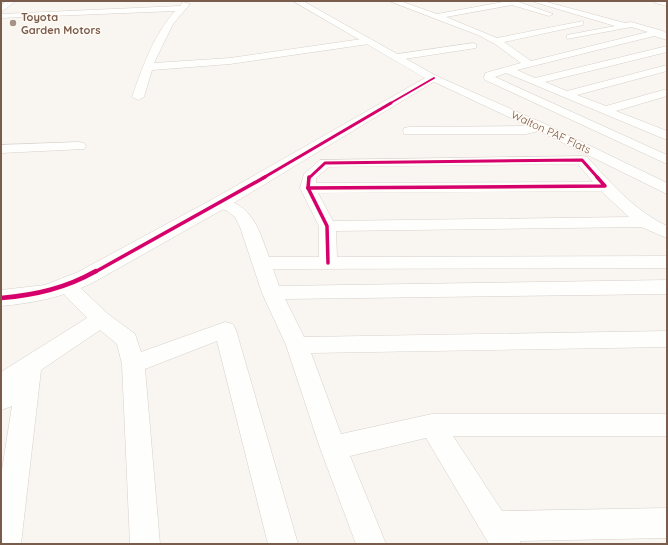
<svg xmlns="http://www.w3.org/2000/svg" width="668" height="545" font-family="Quicksand,sans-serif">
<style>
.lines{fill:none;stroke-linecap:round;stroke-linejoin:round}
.minor-casing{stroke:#d7d1cb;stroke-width:1}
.tertiary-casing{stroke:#d7d1cb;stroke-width:1}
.secondary-casing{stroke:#d9d2cb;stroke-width:1}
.minor{fill:#fefefd;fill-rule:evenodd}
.tertiary{fill:#fefefd;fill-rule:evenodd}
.secondary{fill:#fefefd;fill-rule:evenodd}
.cycleway-far3-casing{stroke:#fffaf3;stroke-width:3.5}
.cycleway-far2-casing{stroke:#fffaf3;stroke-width:4.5}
.cycleway-far1-casing{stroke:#fffaf3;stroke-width:5.5}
.cycleway-casing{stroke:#fffaf3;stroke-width:7}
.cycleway-far3{stroke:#d6006c;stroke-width:2}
.cycleway-far2{stroke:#d6006c;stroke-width:3}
.cycleway-far1{stroke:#d6006c;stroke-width:3.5}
.cycleway{stroke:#d6006c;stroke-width:4.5}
.poi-dot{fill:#a69286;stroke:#fffaf3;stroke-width:1.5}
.labels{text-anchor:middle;stroke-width:3;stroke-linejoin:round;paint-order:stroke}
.far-poi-label{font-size:11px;font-weight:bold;fill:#7a5c4d;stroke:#fffaf3;text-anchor:start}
.far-street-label{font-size:11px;fill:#7a5c4d;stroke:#fffaf3}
</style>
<rect width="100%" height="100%" fill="#f9f5f0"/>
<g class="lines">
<defs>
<g id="minor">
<polygon points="389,1 400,1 437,14 503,2 502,1 516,1 553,14 549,16 512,5 446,17 497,38 583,21 583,25 504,42 531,61 648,32 631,27 567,39 567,35 615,26 531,1 543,1 625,23 631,22 663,31 667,34 667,40 654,36 517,70 535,78 667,46 667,52 545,82 567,91 667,65 667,71 577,95 606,106 667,89 667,96 616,111 667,131 667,140 506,73 495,77 667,155 667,164 485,80 484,78 485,73 521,63 495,44 478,35"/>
<path d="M183 2 190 4 173 24 154 63 230 58 369 38 373 41 369 44 230 64 152 70 144 97 138 100 132 97C143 66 153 36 175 11L1 18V14L180 6Z"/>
<polygon points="473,43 476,44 476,48 398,60 393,57 398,54"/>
<polygon points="434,75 545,124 667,183 667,194 539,131 526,134 404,134 403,131 404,128 409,127 528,126 430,80 429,78 430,76"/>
<polygon points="79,142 84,143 86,146 84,149 1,153 1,145"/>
<path d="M582 156 587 157C611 183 635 211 667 226V238L641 227 336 231 337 257 667 256V268L273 269 279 286 667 280V294L285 299 304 337 667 331V347L311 353 341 434 432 414H667V436H453L502 511 667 508V538L520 541 521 544H489L426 438 350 456 386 544H356L320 448 286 345 262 293 240 227 235 217 227 211 214 206 212 203 214 200C221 198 226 200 232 202 255 211 261 236 269 257H319V226L300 188 304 174 320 160ZM578 164 593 182 316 183V178L329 167ZM601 191 629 217 333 221 318 193Z"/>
<polygon points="67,280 74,282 108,314 135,334 141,352 225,322 233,324 236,330 298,544 268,544 217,341 145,369 160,544 130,544 122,364 117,344 100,330 41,370 21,544 1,544 1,476 12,406 1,410 1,372 87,318 57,287 60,282"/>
</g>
<g id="tertiary">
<path d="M293 1H303L440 78 227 207 94 282C64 297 34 303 1 306V290L45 285 78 272 213 199 425 78Z"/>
<polygon points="654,1 667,1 667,6 655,3"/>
</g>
<polygon id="secondary" points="7,1 16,1 1,12 1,5"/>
</defs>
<!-- minor casing -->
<use href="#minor" class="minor-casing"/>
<!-- tertiary casing -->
<use href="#tertiary" class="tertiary-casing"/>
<!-- secondary casing -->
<use href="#secondary" class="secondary-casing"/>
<!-- minor -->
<use href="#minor" class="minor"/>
<!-- tertiary -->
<use href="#tertiary" class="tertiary"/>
<!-- secondary -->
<use href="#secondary" class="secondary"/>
<defs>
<polyline id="cycleway-far3" points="389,104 434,78"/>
<g id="cycleway-far2">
<polyline points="263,178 391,103"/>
<polyline points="309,178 325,163 582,160 598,178"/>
</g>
<g id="cycleway-far1">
<polyline points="308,188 327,226 328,263"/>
<polyline points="308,188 309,177"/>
<polyline points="308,188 605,186 597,177"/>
<polyline points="95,272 265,177"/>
</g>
<path id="cycleway" d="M1 298C36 295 66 288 96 271"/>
</defs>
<!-- cycleway-far3 casing -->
<use href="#cycleway-far3" class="cycleway-far3-casing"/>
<!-- cycleway-far2 casing -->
<use href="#cycleway-far2" class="cycleway-far2-casing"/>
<!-- cycleway-far1 casing -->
<use href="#cycleway-far1" class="cycleway-far1-casing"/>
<!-- cycleway casing -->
<use href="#cycleway" class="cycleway-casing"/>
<!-- cycleway-far3 -->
<use href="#cycleway-far3" class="cycleway-far3"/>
<!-- cycleway-far2 -->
<use href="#cycleway-far2" class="cycleway-far2"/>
<!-- cycleway-far1 -->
<use href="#cycleway-far1" class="cycleway-far1"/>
<!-- cycleway -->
<use href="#cycleway" class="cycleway"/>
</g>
<!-- markers -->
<circle class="poi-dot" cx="13" cy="23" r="4"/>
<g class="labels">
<!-- far-poi labels -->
<g class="far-poi-label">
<text x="21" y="21">Toyota<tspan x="21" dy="13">Garden Motors</tspan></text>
</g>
<!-- far-street labels -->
<g class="far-street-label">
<text transform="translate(551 132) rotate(25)" y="4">Walton PAF Flats</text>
</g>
</g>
<!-- border -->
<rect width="668" height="545" fill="none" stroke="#7a5c4d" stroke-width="4"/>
</svg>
